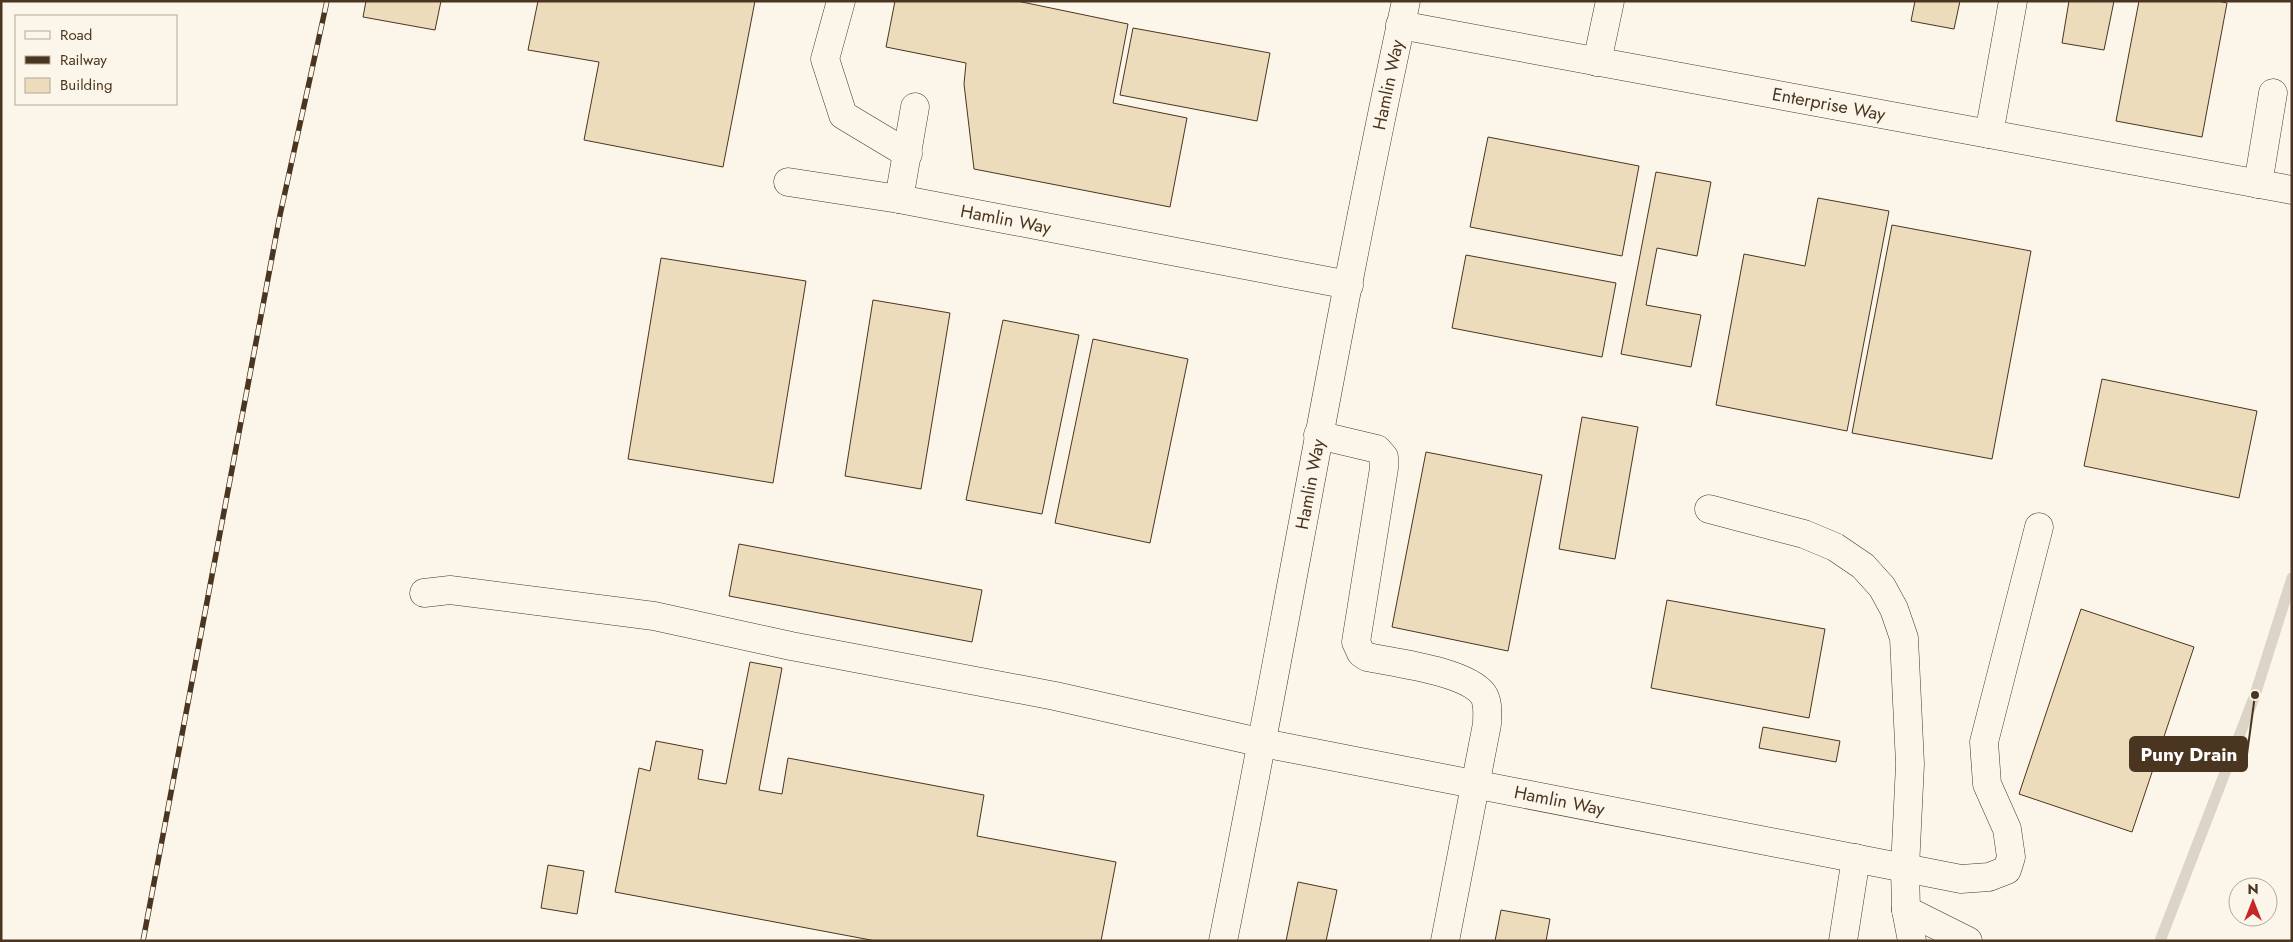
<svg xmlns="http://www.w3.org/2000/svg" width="2293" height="942" font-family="Jost,sans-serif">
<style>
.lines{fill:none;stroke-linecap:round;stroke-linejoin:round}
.stream{stroke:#dcd4c6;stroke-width:11}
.building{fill:#ecdcbc;stroke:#4a3520}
.minor-casing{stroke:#4a3520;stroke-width:29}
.minor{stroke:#fbf6e9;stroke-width:28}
.rail-casing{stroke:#4a3520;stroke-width:5.5}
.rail{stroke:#fbf6e9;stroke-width:4;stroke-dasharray:11;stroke-linecap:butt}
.labels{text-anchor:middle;stroke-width:4;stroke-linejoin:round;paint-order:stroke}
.street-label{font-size:18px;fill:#4a3520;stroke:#fbf6e9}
.leader{fill:none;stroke:#4a3520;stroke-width:2}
.callout-dot{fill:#4a3520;stroke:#fbf6e9;stroke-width:2}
.callout{fill:#4a3520;stroke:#4a3520;stroke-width:2}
.callout-label{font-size:19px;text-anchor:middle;font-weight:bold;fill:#fff}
</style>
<rect width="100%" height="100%" fill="#fbf6e9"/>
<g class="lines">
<!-- stream -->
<polyline class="stream" points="2160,941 2255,695 2292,578"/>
</g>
<!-- building -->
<g class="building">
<polygon points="366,1 441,1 435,30 363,17"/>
<polygon points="538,1 755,1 723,167 584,140 599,62 528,50"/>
<polygon points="895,1 1017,1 1128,24 1113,103 1187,118 1170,207 974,169 964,84 966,63 886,47"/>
<polygon points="1915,1 1960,1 1954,29 1911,21"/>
<polygon points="2069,1 2114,1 2104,50 2062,43"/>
<polygon points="2139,1 2218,1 2227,3 2202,137 2116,121"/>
<polygon points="1133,28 1270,53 1257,121 1120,95"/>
<polygon points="1488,137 1639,166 1622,256 1470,227"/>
<polygon points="1656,172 1711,182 1697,256 1657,248 1646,305 1701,315 1691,367 1621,354"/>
<polygon points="1818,198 1889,211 1847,431 1716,405 1744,254 1805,266"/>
<polygon points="1892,225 2031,251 1992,459 1852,433"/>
<polygon points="1466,255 1616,283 1602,357 1452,328"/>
<polygon points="661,258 806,281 773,483 628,459"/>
<polygon points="873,300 950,313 921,489 845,476"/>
<polygon points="1003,320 1079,335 1042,514 966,500"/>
<polygon points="1093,339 1188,359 1150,543 1055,523"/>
<polygon points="2102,379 2257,411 2239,498 2084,466"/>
<polygon points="1582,417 1638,427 1615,559 1559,549"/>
<polygon points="1426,452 1542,475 1508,651 1392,627"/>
<polygon points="739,544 982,590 972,642 729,596"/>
<polygon points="1667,600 1825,629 1809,718 1651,688"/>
<polygon points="2081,609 2194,647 2132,832 2019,794"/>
<polygon points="750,662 782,668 759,790 782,794 788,758 984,795 977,836 1116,862 1101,941 876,941 615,892 639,768 650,771 656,741 703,750 698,779 726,784"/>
<polygon points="1763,727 1840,741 1836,762 1759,748"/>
<polygon points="548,865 584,871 577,914 541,908"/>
<polygon points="1298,882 1337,890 1326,941 1286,941"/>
<polygon points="1501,910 1550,919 1546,941 1495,941"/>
</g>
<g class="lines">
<defs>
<g id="minor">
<polyline points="841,1 825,59 843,115 908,154"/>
<path id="s1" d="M1400 25 2292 190"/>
<polyline points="1597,62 1610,1"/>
<polyline points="1989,134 2013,1"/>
<path id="s2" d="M788 182 899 199 1349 285"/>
<polyline points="2258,184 2273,93"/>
<polyline points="899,199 915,107"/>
<path d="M1318 435 1377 449 1384 457V468L1356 642 1361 653 1367 657C1396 663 1465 671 1483 694 1489 703 1487 714 1487 724L1445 941"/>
<polyline points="1709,509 1804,534 1835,547 1863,566 1882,587 1894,609 1904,638 1910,764 1905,868 1906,910 1912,941"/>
<path id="s3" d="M424 593 450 590 654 616 791 646 1055 696 1263 743 1961 879 1989 877 2007 870 2011 857 2007 829 1987 784 1984 742 2039 527"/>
<polyline points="1906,910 1968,941"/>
<path id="s4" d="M1223 941C1286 628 1338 313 1406 1"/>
<polyline points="1843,941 1856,858"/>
</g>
</defs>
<!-- minor casing -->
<use href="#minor" class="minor-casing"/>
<!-- minor -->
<use href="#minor" class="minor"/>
<defs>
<polyline id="rail" points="143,941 280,215 327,1"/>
</defs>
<!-- rail casing -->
<use href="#rail" class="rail-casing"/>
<!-- rail -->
<use href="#rail" class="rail"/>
</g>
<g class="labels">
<!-- street labels -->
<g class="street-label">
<text dy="6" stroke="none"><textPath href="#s4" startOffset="872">Hamlin Way</textPath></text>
<text dy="6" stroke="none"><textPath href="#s1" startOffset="436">Enterprise Way</textPath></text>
<text dy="6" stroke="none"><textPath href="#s2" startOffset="221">Hamlin Way</textPath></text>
<text dy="6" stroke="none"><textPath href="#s4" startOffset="465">Hamlin Way</textPath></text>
<text dy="6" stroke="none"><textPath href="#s3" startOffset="1156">Hamlin Way</textPath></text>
</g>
</g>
<!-- callouts -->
<path class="leader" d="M2255 695L2247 754"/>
<circle class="callout-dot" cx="2255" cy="695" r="5"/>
<rect class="callout" x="2130" y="737" width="117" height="34" rx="5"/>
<g class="callout-label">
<text x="2189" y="761">Puny Drain</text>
</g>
<!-- border -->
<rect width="2293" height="942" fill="none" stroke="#4a3520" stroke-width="5"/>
<!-- legend -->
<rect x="15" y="15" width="162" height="90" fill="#fbf6e9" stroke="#b4a999"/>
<rect x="25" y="31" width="25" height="8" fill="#fbf6e9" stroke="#b4a999"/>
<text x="60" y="40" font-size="15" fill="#4a3520">Road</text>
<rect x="25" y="56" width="25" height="8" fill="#4a3520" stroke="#b4a999"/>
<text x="60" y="65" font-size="15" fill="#4a3520">Railway</text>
<rect x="25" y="78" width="25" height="15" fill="#ecdcbc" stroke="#b4a999"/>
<text x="60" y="90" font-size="15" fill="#4a3520">Building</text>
<!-- north arrow -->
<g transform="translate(2253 902)"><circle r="24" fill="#fbf6e9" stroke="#b4a999"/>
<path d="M0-4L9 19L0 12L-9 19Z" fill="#c62828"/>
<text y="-8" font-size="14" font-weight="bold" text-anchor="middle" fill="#4a3520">N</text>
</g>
</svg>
